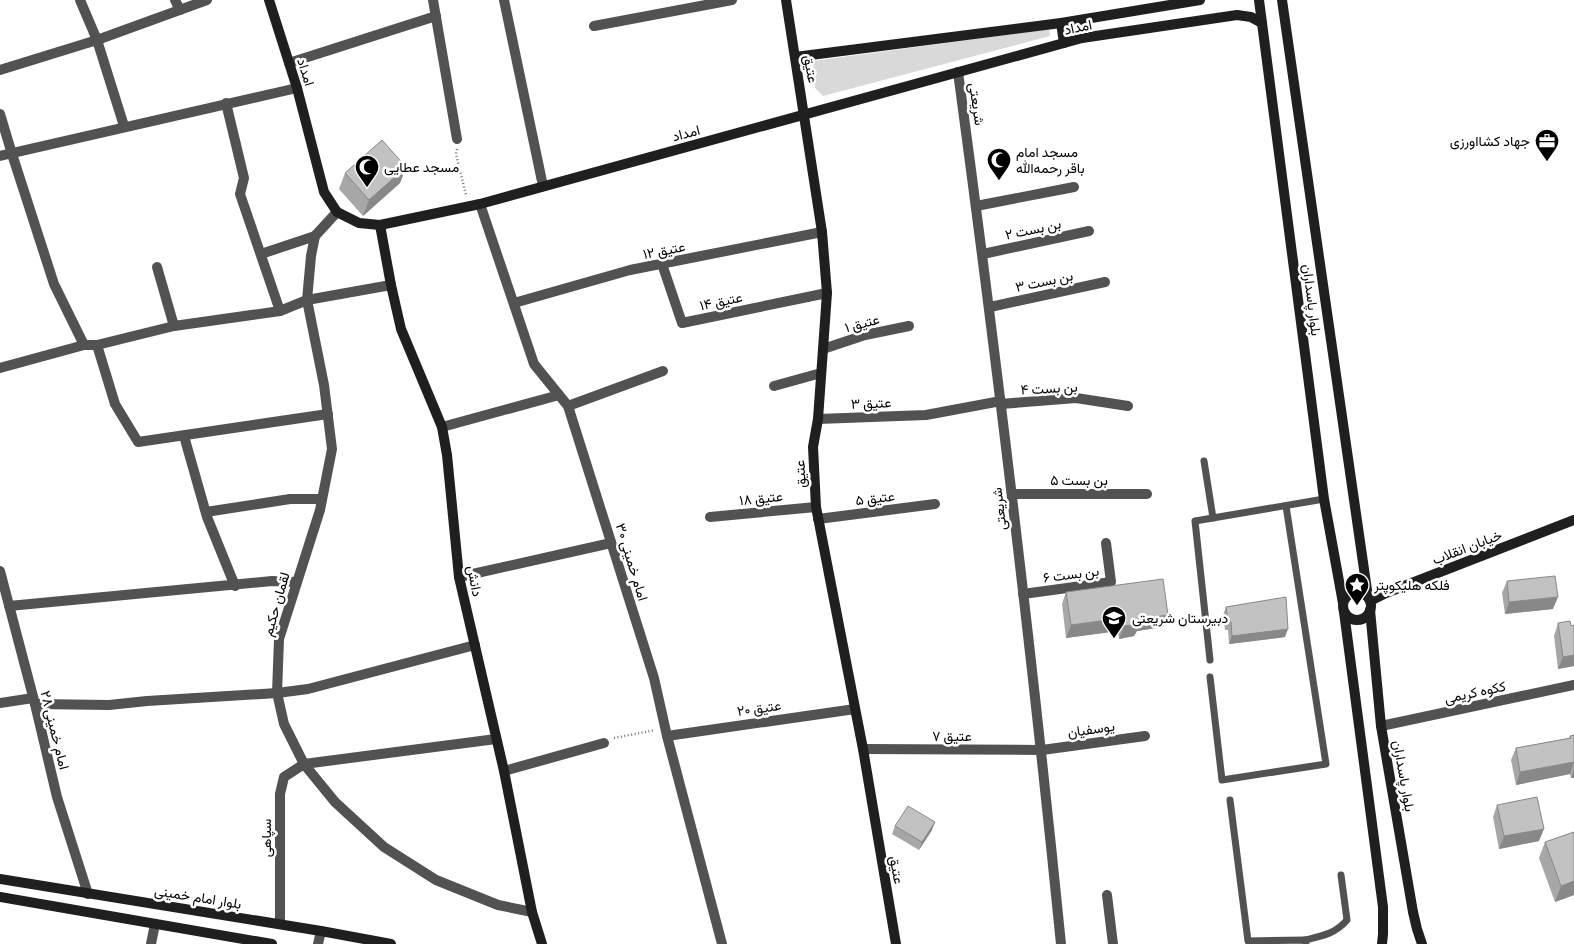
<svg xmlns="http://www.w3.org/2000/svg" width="1574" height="944" font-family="Signika,Vazirmatn,sans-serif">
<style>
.green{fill:#d9d9d9}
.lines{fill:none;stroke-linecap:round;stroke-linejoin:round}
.path{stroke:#747474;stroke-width:2.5;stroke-dasharray:1 2.5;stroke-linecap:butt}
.lane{stroke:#525252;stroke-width:7}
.street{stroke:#525252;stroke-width:10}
.secondary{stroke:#1f1f1f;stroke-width:10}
.wall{fill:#a7a7a7}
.shaded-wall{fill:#888}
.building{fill:#c2c2c2;stroke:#888}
.labels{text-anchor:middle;stroke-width:5;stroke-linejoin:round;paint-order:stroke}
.street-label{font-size:14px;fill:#000;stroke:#fff}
.poi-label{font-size:14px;fill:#000;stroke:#fff;text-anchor:start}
</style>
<rect width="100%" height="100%" fill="#fff"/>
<!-- green -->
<polygon class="green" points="1049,29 1050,36 823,96 815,88 813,61"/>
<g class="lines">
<!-- path -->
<g class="path">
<polyline points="457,149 456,154 466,195"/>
<polyline points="614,738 655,730"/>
</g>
<!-- lane -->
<g class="lane">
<polyline points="1204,461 1213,518"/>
<polyline points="1210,660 1195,521 1324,499"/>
<polyline points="1210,677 1222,780 1326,764 1286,506"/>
<polyline points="1230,800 1248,941 1305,940 1306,944"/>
<path d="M1305 940C1322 936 1335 934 1347 920L1341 875"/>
</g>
<!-- street -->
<g class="street">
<polyline points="80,0 97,40 124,126"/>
<polyline points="175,0 180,10"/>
<polyline points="433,0 457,139"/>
<polyline points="504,0 543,186"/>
<polyline points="594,26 732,0"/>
<polyline points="289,63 436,16"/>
<polyline points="0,70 97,40 207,0"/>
<path d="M958 72C997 362 1032 653 1061 944"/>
<polyline points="226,103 244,178 240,194 280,311"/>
<polyline points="0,114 12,154 54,284 84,345"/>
<polyline points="0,156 297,88"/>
<polyline points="480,204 534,364 568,406 654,678 667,736 722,944"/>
<polyline points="976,206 1074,187"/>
<polyline points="337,212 315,236 311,256 307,300 324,385 332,449 320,510 279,639 277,693 284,724 304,764 335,802 384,847 436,880 498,905 532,912"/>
<polyline points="261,254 315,236"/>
<polyline points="983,254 1089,231"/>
<polyline points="662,264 682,323 827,293"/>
<polyline points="157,267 174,326"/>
<polyline points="514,303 630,270 822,232"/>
<polyline points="990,307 1105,282"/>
<polyline points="97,345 115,404 138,442 328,414"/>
<polyline points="823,349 865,335 909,326"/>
<polyline points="0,368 84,345 97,345 174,326 280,311 307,300 391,285"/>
<polyline points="774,386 821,373"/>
<polyline points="1001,404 1076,398 1128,406"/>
<polyline points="568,406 663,371"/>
<polyline points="818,419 926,415 1001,401"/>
<polyline points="442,427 559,395"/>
<polyline points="184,436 207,517 235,586"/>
<polyline points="1012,494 1147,494"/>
<polyline points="206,512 290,499 322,499"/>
<polyline points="710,517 816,507"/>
<polyline points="818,519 935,504"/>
<polyline points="0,571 35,704 57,797 88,894"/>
<polyline points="459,577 611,543"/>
<polyline points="1023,594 1111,582 1106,543"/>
<polyline points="9,606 272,581 296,582"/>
<polyline points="0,703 33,698"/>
<polyline points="35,704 109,705 147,701 277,693 308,689 475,645"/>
<polyline points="1381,726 1574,685"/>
<polyline points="667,736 855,709"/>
<polyline points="863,749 1042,750 1145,736"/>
<polyline points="504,771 604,743"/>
<polyline points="1107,895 1113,944"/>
<polyline points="280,924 280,794 284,777 304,764 496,739"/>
<polyline points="151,944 155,924"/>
<polyline points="318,944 321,931"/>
</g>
<!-- secondary -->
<g class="secondary">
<polyline points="269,0 297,88 324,192 337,212 359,223 380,225 480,204 1082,38 1237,15 1251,17 1262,23"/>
<polyline points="786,0 822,232 827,293 818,419 813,447 816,507 863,749 896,944"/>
<polyline points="1259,0 1324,499 1343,603"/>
<polyline points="1282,0 1368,597"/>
<polyline points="1061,23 1064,43"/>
<polyline points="795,57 1061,23 1200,0"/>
<polyline points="380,225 391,285 401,329 442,427 447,455 459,577 504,771 532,912 542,944"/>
<circle cx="1357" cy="606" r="14"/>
<polyline points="1370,601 1386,593 1574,520"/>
<polyline points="1370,610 1381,726 1413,912 1417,929 1422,944"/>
<polyline points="1344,612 1383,907 1383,934 1382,944"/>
<polyline points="0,879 321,931 391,944"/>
<polyline points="0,897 272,944"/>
</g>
</g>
<!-- wall -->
<g class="wall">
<polygon points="406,167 400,183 363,216 339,189 345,173"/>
<polygon points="1507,581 1553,609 1505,614 1502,593"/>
<polygon points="1066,592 1168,615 1163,627 1137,631 1134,636 1119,639 1118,631 1066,638 1062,604"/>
<polygon points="1226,607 1285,637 1229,644 1228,630 1225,630 1223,615"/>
<polygon points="1558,623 1574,666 1558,669 1554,636"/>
<polygon points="1574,735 1574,778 1571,778 1570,774 1516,785 1511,760 1516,748 1569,738 1570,736"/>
<polygon points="1497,805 1539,841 1499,849 1493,817"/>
<polygon points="895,826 932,830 919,850 892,834"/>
<polygon points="1574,832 1574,895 1555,902 1539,858 1545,842"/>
</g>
<!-- shaded-wall -->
<g class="shaded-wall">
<polygon points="406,167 400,183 363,216 369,200"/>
<polygon points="1558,597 1553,609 1505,614 1509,602"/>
<polygon points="1168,615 1163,627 1137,631 1134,636 1119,639 1124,626 1138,619"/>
<polygon points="1123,618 1118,631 1066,638 1071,625"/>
<polygon points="1288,629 1285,637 1229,644 1232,636"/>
<polygon points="1574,655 1574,666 1558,669 1563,657"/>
<polygon points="1574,762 1570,774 1516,785 1520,772"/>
<polygon points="1574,770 1574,778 1571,778"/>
<polygon points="935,822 932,830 919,850 922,842"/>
<polygon points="1544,829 1539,841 1499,849 1504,836"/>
<polygon points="1574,881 1574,895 1555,902 1561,886"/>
</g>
<!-- building -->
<g class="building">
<polygon points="382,140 406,167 369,200 345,173"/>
<polygon points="1555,576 1558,597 1509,602 1507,581"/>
<polygon points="1163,579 1168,615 1138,619 1139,624 1124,626 1123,618 1071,625 1066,592"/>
<polygon points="1286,597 1288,629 1232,636 1231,622 1228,621 1226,607"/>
<polygon points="1570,621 1571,626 1574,625 1574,655 1563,657 1558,623"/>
<polygon points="1574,735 1574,762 1520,772 1516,748 1571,738 1570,736"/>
<polygon points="1537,797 1544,829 1504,836 1497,805"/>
<polygon points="908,806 935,822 922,842 895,826"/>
<polygon points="1574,832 1574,881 1561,886 1545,842"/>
</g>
<!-- icons -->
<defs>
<symbol id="office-pin" viewBox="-11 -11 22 30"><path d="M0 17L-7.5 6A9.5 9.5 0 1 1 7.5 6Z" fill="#000" stroke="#fff"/><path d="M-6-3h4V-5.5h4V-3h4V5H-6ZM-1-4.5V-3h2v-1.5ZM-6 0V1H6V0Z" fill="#fff"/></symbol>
<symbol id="mosque-pin" viewBox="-11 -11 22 30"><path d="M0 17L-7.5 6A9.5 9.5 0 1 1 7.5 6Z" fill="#000" stroke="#fff"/><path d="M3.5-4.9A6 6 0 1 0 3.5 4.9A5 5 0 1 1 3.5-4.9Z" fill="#fff"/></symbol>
<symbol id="sight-pin" viewBox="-11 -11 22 30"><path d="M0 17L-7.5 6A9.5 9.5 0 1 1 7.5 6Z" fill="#000" stroke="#fff"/><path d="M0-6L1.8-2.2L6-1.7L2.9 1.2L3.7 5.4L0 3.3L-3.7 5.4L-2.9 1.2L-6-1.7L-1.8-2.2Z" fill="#fff"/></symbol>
<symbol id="school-pin" viewBox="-11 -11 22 30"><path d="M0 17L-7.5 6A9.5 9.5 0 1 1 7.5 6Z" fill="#000" stroke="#fff"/><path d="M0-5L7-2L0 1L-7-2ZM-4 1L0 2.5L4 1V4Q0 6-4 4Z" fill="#fff"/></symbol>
</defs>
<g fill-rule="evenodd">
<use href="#office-pin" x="1533" y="127" width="28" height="38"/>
<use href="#mosque-pin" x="985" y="146" width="28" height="38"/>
<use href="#mosque-pin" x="353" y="153" width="28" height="38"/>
<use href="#sight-pin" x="1343" y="571" width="28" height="38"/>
<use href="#school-pin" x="1100" y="604" width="28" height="38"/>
</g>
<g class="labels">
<!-- street labels -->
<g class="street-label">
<text transform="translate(1078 27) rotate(-12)" y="5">امداد</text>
<text transform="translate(811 69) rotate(80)" y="5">عتیق</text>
<text transform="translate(306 72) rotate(73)" y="5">امداد</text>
<text transform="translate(977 104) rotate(82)" y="5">شریعتی</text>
<text transform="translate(686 133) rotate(-15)" y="5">امداد</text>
<text transform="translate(1033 229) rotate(-12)" y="5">بن بست ۲</text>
<text transform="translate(664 250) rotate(-11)" y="5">عتیق ۱۲</text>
<text transform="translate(1044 281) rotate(-12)" y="5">بن بست ۳</text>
<text transform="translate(1312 300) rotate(83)" y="5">بلوار پاسداران</text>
<text transform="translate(721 301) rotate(-12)" y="5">عتیق ۱۴</text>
<text transform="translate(862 323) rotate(-15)" y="5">عتیق ۱</text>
<text transform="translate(1049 388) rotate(-3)" y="5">بن بست ۴</text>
<text transform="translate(871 403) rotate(-2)" y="5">عتیق ۳</text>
<text transform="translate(800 474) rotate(-93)" y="5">عتیق</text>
<text x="1079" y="485">بن بست ۵</text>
<text transform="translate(761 498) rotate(-6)" y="5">عتیق ۱۸</text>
<text transform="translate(875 498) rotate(-7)" y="5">عتیق ۵</text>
<text transform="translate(999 509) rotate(-97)" y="5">شریعتی</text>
<text transform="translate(1467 547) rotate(-21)" y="5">خیابان انقلاب</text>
<text transform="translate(632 562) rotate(73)" y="5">امام خمینی ۳۰</text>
<text transform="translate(1071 574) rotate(-7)" y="5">بن بست ۶</text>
<text transform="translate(475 581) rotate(80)" y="5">دانش</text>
<text transform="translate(276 604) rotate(-74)" y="5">لقمان حکیم</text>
<text transform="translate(1475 692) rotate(-12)" y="5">ککوه کریمی</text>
<text transform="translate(759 708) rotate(-8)" y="5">عتیق ۲۰</text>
<text transform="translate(1091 729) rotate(-8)" y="5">یوسفیان</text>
<text transform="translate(55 730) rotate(76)" y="5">امام خمینی ۲۸</text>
<text x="952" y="741">عتیق ۷</text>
<text transform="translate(1404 776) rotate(80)" y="5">بلوار پاسداران</text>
<text transform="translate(266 838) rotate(-90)" y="5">سپاهی</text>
<text transform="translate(897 870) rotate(81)" y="5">عتیق</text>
<text transform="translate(198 897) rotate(9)" y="5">بلوار امام خمینی</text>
</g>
<!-- poi labels -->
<g class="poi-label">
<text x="1530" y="146" text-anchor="end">جهاد کشااورزی</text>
<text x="1016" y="157">مسجد امام<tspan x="1016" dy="16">باقر رحمه‌الله</tspan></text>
<text x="384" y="172">مسجد عطایی</text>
<text x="1374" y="590">فلکه هلیکوپتر</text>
<text x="1132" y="623">دبیرستان شریعتی</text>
</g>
</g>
</svg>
